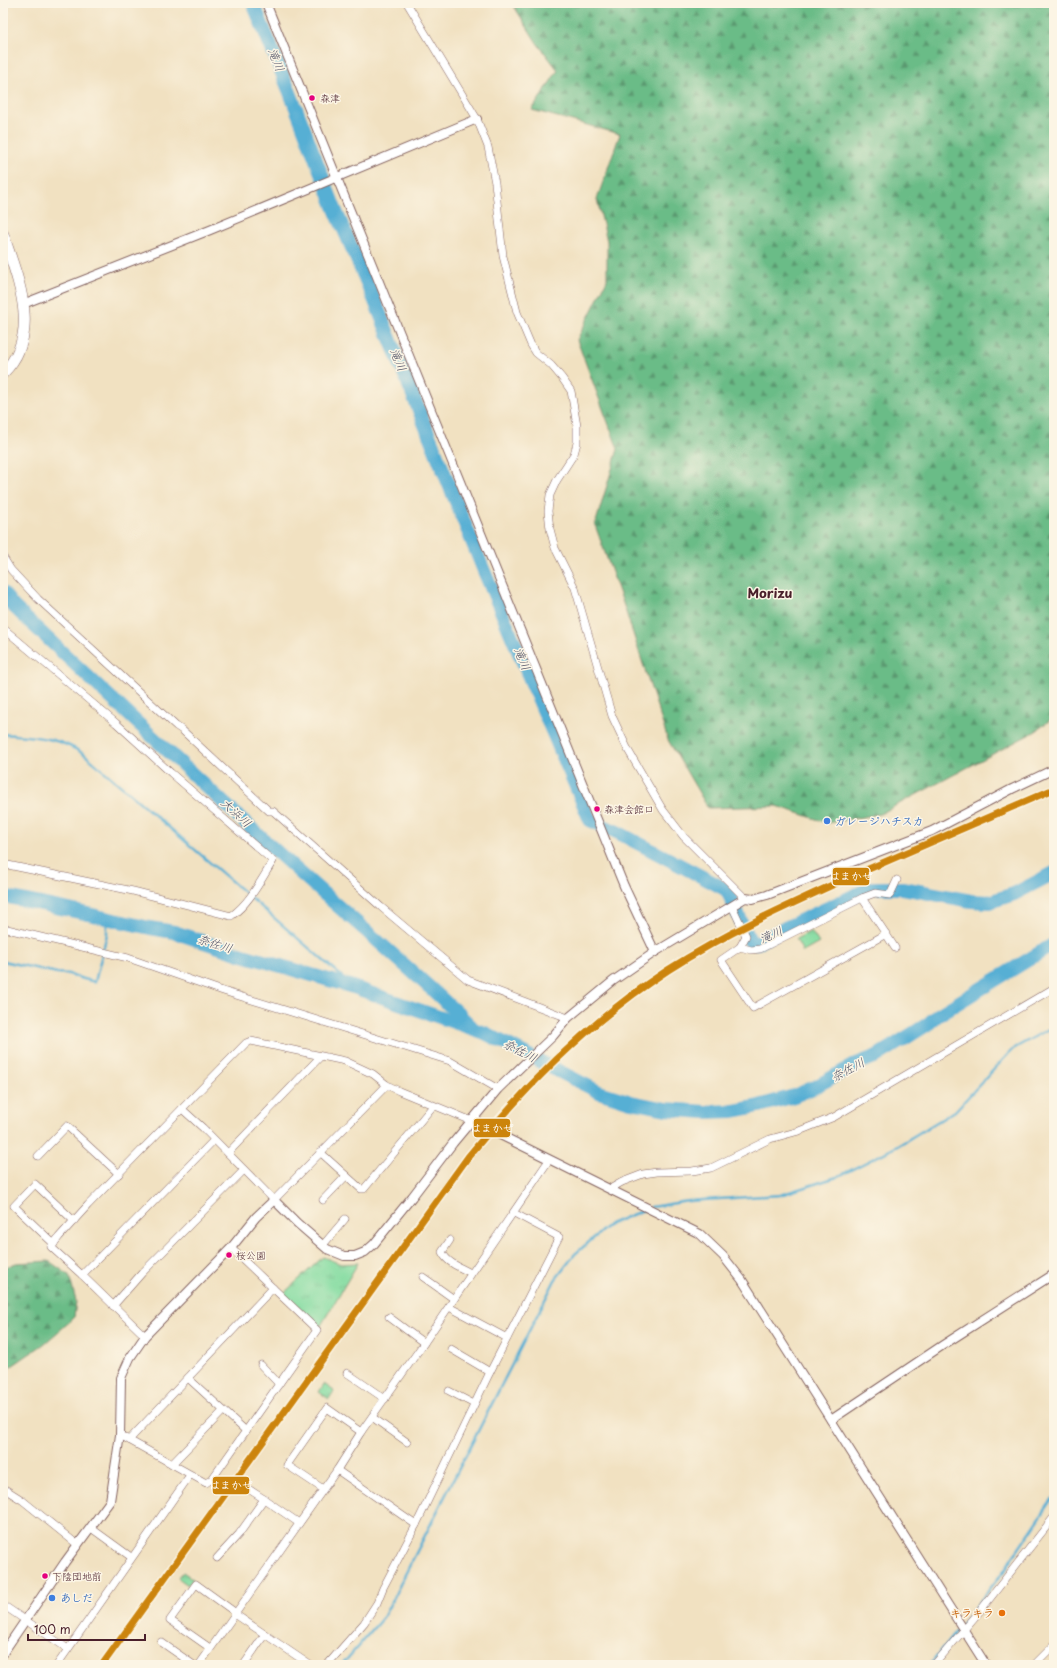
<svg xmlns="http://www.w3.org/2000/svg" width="1057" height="1668" font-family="'Playpen Sans','Klee One',sans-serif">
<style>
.forest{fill:url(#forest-firs);stroke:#5a6e59}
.park{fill:url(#park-tufts);stroke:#677e66}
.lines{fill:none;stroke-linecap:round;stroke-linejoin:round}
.stream{stroke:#57afd4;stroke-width:2.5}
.river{stroke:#57afd4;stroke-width:14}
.minor-casing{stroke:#846360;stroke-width:8}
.tertiary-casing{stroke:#846360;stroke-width:10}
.trunk-casing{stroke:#846360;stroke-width:12}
.minor{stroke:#fff;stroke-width:7}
.tertiary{stroke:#fff;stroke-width:8}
.trunk{stroke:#fff;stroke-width:11}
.rail-1-casing{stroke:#fcf5e5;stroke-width:10}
.rail-1{stroke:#cc840b;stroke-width:7}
.bus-dot{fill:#e5007d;stroke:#fcf5e5;stroke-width:1.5}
.shop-dot{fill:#3f7fe0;stroke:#fcf5e5;stroke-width:1.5}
.food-dot{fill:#e8710a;stroke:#fcf5e5;stroke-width:1.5}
.labels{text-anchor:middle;stroke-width:3;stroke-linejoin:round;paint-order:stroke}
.bus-label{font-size:10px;fill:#4a1f2b;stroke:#fcf5e5;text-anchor:start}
.shop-label{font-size:11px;font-weight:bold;fill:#366cbe;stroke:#fcf5e5;text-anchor:start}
.food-label{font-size:11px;font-weight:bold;fill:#c56008;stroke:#fcf5e5;text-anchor:end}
.water-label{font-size:12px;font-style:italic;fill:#4f5166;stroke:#fcf5e5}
.quarter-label{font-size:13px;font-weight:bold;fill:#4a1f2b;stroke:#fcf5e5}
.line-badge{stroke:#fcf5e5;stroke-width:1.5}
.badge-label{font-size:11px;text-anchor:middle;font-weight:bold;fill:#fff}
</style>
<defs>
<pattern id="forest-firs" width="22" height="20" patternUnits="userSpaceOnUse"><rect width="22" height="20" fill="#6bbc87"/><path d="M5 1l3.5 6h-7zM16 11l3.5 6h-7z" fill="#5a986f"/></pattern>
<pattern id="park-tufts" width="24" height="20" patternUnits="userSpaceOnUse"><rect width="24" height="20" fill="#84dca1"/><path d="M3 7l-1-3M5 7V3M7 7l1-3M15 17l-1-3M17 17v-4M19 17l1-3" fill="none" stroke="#74bc8b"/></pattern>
</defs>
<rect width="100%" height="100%" fill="#fcf5e5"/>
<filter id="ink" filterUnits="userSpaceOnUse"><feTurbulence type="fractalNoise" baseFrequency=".025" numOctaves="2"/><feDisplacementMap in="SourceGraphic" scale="8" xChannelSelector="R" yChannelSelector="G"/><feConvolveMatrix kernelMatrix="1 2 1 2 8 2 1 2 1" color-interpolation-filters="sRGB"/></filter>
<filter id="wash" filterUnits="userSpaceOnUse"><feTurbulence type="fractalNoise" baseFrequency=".012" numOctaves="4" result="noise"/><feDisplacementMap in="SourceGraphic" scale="16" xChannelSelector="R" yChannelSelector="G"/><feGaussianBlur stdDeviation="0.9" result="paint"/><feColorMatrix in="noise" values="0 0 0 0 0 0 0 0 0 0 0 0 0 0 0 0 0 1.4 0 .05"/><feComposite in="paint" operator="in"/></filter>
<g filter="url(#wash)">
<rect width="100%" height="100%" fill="#f1e1c1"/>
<!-- forest -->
<g class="forest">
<polygon points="512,3 1054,3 1054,717 1036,731 880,814 828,823 777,806 708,808 668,740 622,600 595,525 618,449 577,340 607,280 607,241 597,199 620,134 532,110 558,70 537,43"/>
<polygon points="49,1261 69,1275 76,1301 74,1318 44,1344 3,1372 3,1268 16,1263"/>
</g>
<!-- park -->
<g class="park">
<polygon points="811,931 819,943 803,952 796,939"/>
<polygon points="323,1257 341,1264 358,1263 320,1327 283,1294"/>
<polygon points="324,1384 334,1391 329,1399 319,1392"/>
<polygon points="183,1572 193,1579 188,1585 178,1578"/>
</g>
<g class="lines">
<!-- stream -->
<g class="stream">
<path d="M3 734C35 737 56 736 84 754L354 987"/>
<polyline points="3,961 57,973 69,974 73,976 95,982 107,934 107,919"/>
<polyline points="651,1207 688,1201 780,1195 837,1177 894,1148 955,1111 1013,1049 1054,1026"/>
<polyline points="342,1665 384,1616 555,1280 575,1254 610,1224 646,1209"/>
<polyline points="930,1665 1003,1572 1054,1497"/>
</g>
<!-- river -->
<g class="river">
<polyline points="253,3 289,90 335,209 374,299 484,571 590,820 617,832 727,890 750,941 757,943 787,927 870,888 903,888 971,901 989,902 1014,894 1054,873"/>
<path d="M3 593 13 606C110 697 207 789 306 878 361 927 418 975 471 1026"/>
<polyline points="3,896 79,912 150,928 174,932 243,955 353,987 485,1033 599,1092 631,1102 666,1109 705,1112 733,1111 759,1106 794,1096 815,1087 854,1065 877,1056 928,1024 938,1015 1054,944"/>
</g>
</g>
</g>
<g filter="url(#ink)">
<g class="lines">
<defs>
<g id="minor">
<polyline points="407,3 477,119 488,147 495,183 503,256 517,312 531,345 536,353 551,365 562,378 571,391 577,426 577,443 574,454 557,480 550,495 548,511 550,529 555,548 575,588 612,716 628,750 663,810 684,837 745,898"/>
<polyline points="3,557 11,570 38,599 176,726 182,730 269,811 273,811 381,907 468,980 568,1018"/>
<path d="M3 628 116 723 171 773 273 861C261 880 249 904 231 916L133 891 3 864"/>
<polyline points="732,906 746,936 740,947 721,960 753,1008 886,934 862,898"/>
<polyline points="3,928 128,958 223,991 450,1061 498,1089"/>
<polyline points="886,934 895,948"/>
<polyline points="740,947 751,950 760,949 862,898 875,893 890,895 897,880"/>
<polyline points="182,1109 203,1128 274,1200 387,1085"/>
<polyline points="320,1152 361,1189 364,1189 433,1106"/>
<polyline points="228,1153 320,1057"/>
<polyline points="38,1156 67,1126 119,1174"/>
<polyline points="610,1189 622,1182 643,1174 657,1172 692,1171 711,1168 770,1139 799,1131 834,1117 1054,988"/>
<polyline points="323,1200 346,1176"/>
<path d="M450 1240 442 1252C447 1263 461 1268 471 1273"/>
<polyline points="54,1244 14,1206 35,1184 74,1221"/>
<polyline points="323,1245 345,1219"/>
<polyline points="82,1275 214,1140"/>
<polyline points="423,1277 454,1299"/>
<polyline points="113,1306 142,1273 244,1170"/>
<polyline points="449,1307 507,1338"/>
<polyline points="389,1317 424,1343"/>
<polyline points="145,1336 82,1275 51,1247 59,1237 88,1205 246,1043 251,1041 345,1061 373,1074 387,1085 399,1091 472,1121"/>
<polyline points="451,1349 490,1372"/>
<polyline points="261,1365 279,1384"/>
<polyline points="347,1373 385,1399"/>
<polyline points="188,1378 246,1431"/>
<polyline points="449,1391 474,1404"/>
<polyline points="372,1417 407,1442"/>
<polyline points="120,1435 206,1483 212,1479 317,1330 231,1248"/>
<polyline points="129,1440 273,1288"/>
<polyline points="172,1464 223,1411"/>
<polyline points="337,1470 416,1525"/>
<polyline points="3,1488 22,1500 78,1545"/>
<polyline points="247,1488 264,1499"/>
<polyline points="323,1489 287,1465 327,1408 361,1432"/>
<polyline points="91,1528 131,1557"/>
<polyline points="217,1558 239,1534 264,1499 299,1523"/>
<polyline points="3,1605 68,1649"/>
<polyline points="235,1614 310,1665"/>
<polyline points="161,1642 194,1665"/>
<polyline points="210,1648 170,1620 196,1584 236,1613"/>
<polyline points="57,1665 190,1475"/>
<polyline points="199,1665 337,1470 361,1432 424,1343 549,1160"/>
<polyline points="247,1665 245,1663 265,1634"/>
<polyline points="327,1665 364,1623 377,1603 383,1588 416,1525 490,1372 559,1237 514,1213"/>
<polyline points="934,1665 980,1611 1054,1517"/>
<polyline points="1034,1665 1054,1645"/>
</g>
<g id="tertiary">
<polyline points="266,3 624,886 655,952"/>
<polyline points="23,304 210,230 477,119"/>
<polyline points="472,1121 700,1234 723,1256 742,1280 777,1335 986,1665"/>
<polyline points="831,1420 943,1345 1054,1274"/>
<polyline points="3,1653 65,1562 110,1501 120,1435 121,1378 130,1358 145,1336 231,1248 256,1217 274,1200 297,1223 327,1249 344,1256 355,1256 365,1252 374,1244 412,1197 453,1143 498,1089 553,1036 568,1018 613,981 655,952 745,898 753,899 767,895 932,831 1012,789 1054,769"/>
</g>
<path id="trunk" d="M3 234C17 278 43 334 3 373"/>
</defs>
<!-- minor casing -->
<use href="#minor" class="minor-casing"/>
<!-- tertiary casing -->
<use href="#tertiary" class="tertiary-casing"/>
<!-- trunk casing -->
<use href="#trunk" class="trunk-casing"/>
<!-- minor -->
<use href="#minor" class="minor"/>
<!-- tertiary -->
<use href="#tertiary" class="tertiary"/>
<!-- trunk -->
<use href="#trunk" class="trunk"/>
<defs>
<path id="rail-1" d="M102 1665 468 1157C526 1085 591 1020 668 970 726 933 788 905 850 877 918 847 986 818 1054 789"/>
</defs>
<!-- rail-1 casing -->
<use href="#rail-1" class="rail-1-casing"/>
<!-- rail-1 -->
<use href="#rail-1" class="rail-1"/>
</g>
</g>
<!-- markers -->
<g class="bus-dot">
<circle cx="312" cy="98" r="3.5"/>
<circle cx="597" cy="809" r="3.5"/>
<circle cx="229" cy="1255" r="3.5"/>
<circle cx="45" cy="1576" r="3.5"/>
</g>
<g class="shop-dot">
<circle cx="827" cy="821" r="4"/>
<circle cx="52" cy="1598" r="4"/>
</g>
<circle class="food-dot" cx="1002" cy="1613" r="4"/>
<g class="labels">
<!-- bus labels -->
<g class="bus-label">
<text x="320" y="102">森津</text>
<text x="604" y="813">森津会館口</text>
<text x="236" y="1259">桜公園</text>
<text x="52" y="1580">下陰団地前</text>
</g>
<!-- shop labels -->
<g class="shop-label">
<text x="835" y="825">ガレージハチスカ</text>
<text x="60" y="1602">あしだ</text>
</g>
<!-- food labels -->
<g class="food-label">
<text x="994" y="1617">キラキラ</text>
</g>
<!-- water labels -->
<g class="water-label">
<text transform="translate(276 60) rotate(68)" y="4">滝川</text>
<text transform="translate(398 360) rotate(67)" y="4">滝川</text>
<text transform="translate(522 659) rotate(67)" y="4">滝川</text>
<text transform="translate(236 813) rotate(43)" y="4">大浜川</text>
<text transform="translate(771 935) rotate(-24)" y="4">滝川</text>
<text transform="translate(215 944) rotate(17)" y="4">奈佐川</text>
<text transform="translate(520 1051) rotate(27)" y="4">奈佐川</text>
<text transform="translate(848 1070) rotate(-28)" y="4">奈佐川</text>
</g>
<!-- quarter labels -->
<g class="quarter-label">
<text x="770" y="598">Morizu</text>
</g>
</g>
<g class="line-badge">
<rect x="832" y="867" width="38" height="19" rx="4" fill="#cc840b"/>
<rect x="473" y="1118" width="38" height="20" rx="4" fill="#cc840b"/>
<rect x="212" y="1476" width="38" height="19" rx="4" fill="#cc840b"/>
</g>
<g class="badge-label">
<text x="851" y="880">はまかぜ</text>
<text x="492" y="1132">はまかぜ</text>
<text x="231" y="1489">はまかぜ</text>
</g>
<!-- margin -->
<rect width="1057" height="1668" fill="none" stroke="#fcf5e5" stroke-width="16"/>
<!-- scale -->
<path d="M28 1634v6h117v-6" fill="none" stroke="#4a1f2b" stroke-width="2"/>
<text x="34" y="1634" font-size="12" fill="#4a1f2b" stroke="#fcf5e5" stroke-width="3" paint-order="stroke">100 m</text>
</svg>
